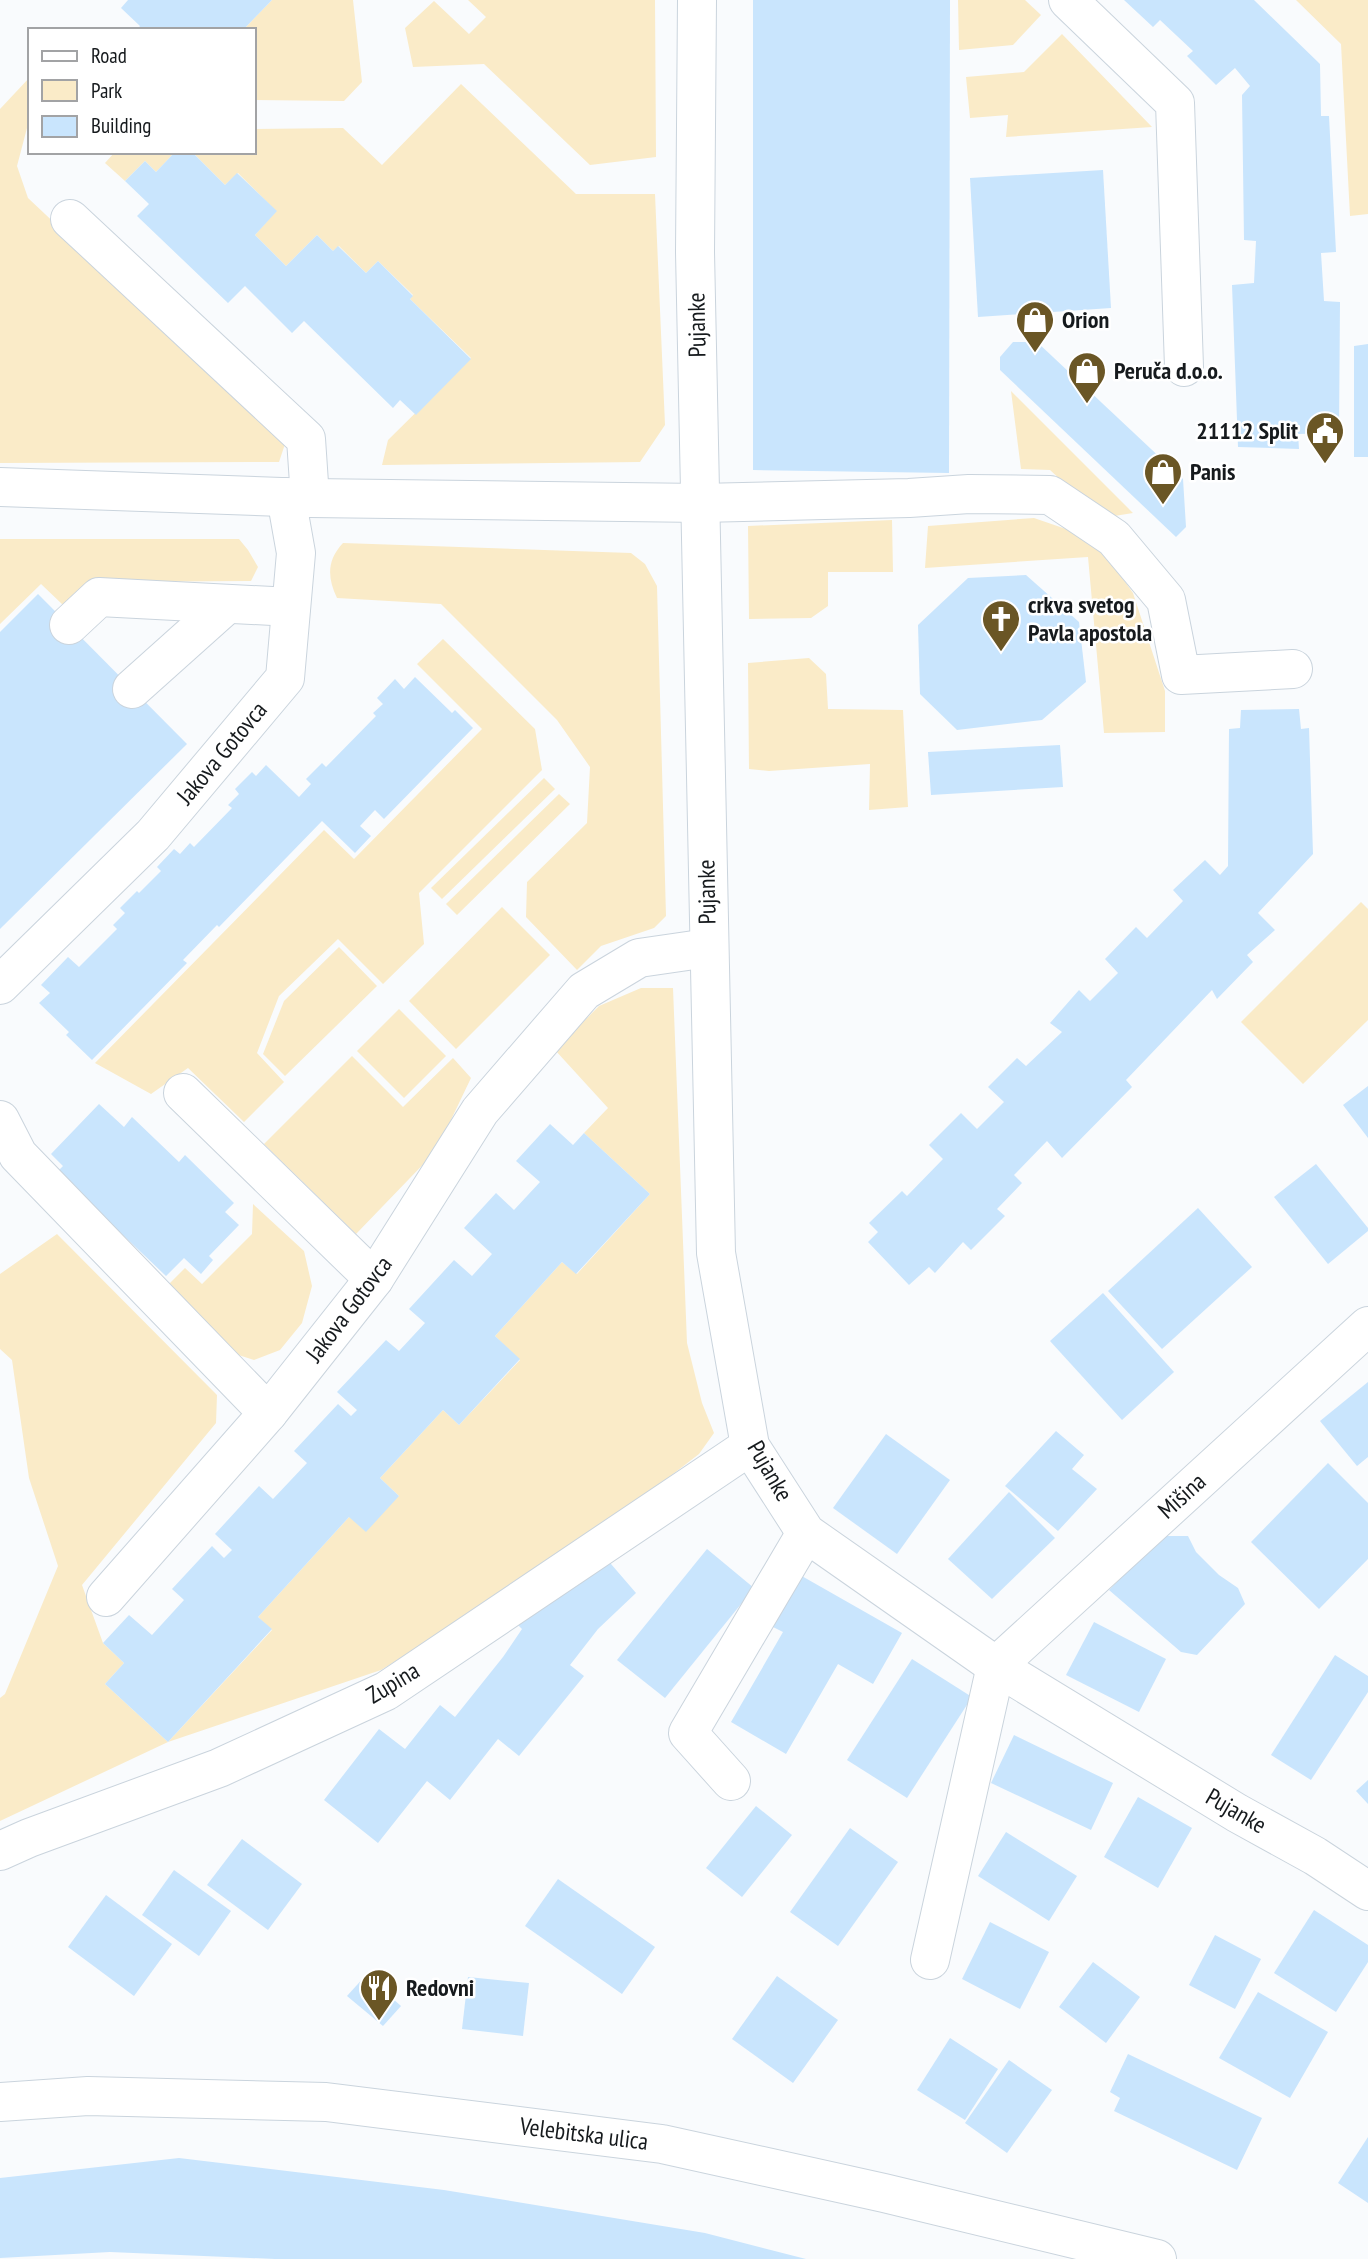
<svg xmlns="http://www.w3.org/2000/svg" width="1368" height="2259" font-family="'PT Sans Narrow',sans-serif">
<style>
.green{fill:#faebc8}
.building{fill:#c9e5fd}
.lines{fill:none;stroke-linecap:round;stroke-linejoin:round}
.minor-casing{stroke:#cad4dd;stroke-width:40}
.minor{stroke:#fff;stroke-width:38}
.labels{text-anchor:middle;stroke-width:5;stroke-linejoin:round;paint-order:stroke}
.poi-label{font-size:24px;font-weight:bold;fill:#161a1d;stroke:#fff;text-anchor:start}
.street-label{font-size:24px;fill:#161a1d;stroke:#fff}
</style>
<rect width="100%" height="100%" fill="#f9fbfd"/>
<!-- green -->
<g class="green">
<polygon points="272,0 353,0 362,82 344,101 254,100 254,30 243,30"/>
<polygon points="468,0 655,0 656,157 590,165 484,64 413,67 405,28 434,1 469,34 486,17"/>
<polygon points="958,0 1025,0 1041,15 1013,45 959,50"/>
<polygon points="1296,0 1368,0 1368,214 1350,216 1341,44"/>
<polygon points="1062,34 1152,127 1006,137 1008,115 970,118 966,77 1024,72"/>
<polygon points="30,77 27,128 17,166 28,198 286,441 279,462 0,463 0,109"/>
<polygon points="461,84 576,194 655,194 665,425 640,462 382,465 388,440 471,358 410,299 413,295 378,261 366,273 339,246 333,251 317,235 286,266 255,235 276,211 238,173 225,185 192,152 254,152 254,129 343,128 382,165"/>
<polygon points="115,152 175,152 156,172 145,161 125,181 105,163"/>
<polygon points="1011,391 1133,513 1102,518 1050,470 1021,469"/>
<polygon points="1034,518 1095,539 1133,593 1165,691 1165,732 1104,733 1088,557 925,568 928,526"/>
<polygon points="892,520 893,572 828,572 828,606 811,618 749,619 748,526"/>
<polygon points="0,539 239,539 248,550 258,567 251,581 90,582 63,605 41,584 0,624"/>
<path d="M343 543 631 553 645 564 657 586 666 916 654 928 601 946 577 970 526 917 527 882 587 823 590 767 557 720 441 604 337 598C327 577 327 560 343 543Z"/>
<polygon points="443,639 535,729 542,770 419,893 424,944 383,984 338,939 279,996 257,1053 284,1082 244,1122 188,1068 151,1094 95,1063 324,830 354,859 482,729 417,664"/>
<polygon points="809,658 826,674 828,709 903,710 908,807 869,810 870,764 769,771 749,769 748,663"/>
<polygon points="544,778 555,789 442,899 431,888"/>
<polygon points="559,794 570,804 457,915 446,904"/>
<polygon points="1361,902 1368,909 1368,1020 1303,1084 1241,1022"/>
<polygon points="502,907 550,955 456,1049 409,1001"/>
<polygon points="339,947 377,986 285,1076 263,1054 284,1001"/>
<polygon points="641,988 673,988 687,1343 702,1403 714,1433 699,1454 560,1561 381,1670 168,1742 0,1821 0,1698 5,1694 58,1566 29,1478 12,1360 0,1349 0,1274 57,1234 217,1395 216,1423 82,1585 103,1643 124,1663 105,1684 168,1742 272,1630 258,1617 349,1517 399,1496 380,1478 443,1410 459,1425 520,1360 495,1336 562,1262 577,1274 650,1194 584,1133 608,1108 555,1050 599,1006"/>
<polygon points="399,1009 446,1056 404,1098 357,1051"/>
<polygon points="352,1056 403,1107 453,1058 471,1078 436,1151 356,1234 264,1144"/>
<polygon points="253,1204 304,1251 312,1286 302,1323 280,1350 254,1360 223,1350 162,1291 185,1268 202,1284 252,1234"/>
</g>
<!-- building -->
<g class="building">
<polygon points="128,0 272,0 243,30 137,30 140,26 121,8"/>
<polygon points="753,0 950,0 949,473 753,470"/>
<polygon points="1124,0 1254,0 1320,64 1321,116 1329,116 1336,252 1321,253 1324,301 1340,302 1339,433 1298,434 1299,449 1238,447 1232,285 1254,283 1256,241 1244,240 1242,95 1250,86 1235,68 1216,85 1187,56 1193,51 1160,20 1153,27"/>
<polygon points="175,152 192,152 225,185 237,173 277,211 255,235 286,266 317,235 333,251 338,246 366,273 378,261 413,296 410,299 471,359 416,415 400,400 393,408 304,321 292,333 245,286 228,303 137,216 149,204 125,181 145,161 156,172"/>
<polygon points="1103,170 1111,308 978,317 970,178"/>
<polygon points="1013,342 1037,342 1183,479 1186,527 1176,537 1000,370 1000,357"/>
<polygon points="1368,344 1368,457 1354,457 1354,346"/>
<polygon points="1026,575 1079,622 1086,682 1042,720 957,730 920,694 918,625 968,578"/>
<polygon points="38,594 187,744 0,929 0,632"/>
<polygon points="415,677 452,713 455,710 473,728 384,819 375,810 360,826 371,836 355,853 322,821 219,927 217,925 183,960 187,963 92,1060 66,1035 69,1032 39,1003 50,993 41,985 68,957 79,967 117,929 113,925 125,913 120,908 137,891 139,893 161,871 157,867 174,849 180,854 190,843 194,847 232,808 228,805 239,794 235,789 252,772 256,776 266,765 299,797 311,784 306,779 322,763 326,767 376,716 373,713 383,704 377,698 395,679 404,689"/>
<polygon points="1299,709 1301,729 1309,728 1313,854 1258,913 1275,930 1247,955 1253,962 1217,999 1212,990 1126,1080 1132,1087 1062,1158 1047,1141 1014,1175 1022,1183 997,1209 1005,1216 971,1250 963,1242 935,1273 929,1267 909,1285 868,1242 878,1232 869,1223 902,1191 907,1196 943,1159 929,1145 961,1113 977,1129 1004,1102 988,1087 1017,1058 1026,1066 1062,1032 1050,1023 1079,990 1090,1001 1118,973 1105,959 1136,927 1147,938 1183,901 1173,890 1205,860 1220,875 1228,866 1229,729 1240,728 1241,710"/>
<polygon points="1060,745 1063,787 931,795 928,752"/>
<polygon points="1368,1086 1368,1138 1343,1105"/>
<polygon points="99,1104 124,1127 132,1117 179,1162 185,1155 234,1203 225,1212 239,1225 209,1256 213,1260 201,1274 184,1258 166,1276 57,1172 63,1166 51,1154"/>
<polygon points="550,1124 573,1145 584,1133 650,1194 576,1274 562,1262 495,1336 520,1359 459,1425 443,1410 380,1478 399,1496 366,1532 349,1517 258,1617 272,1629 168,1742 105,1684 124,1663 103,1643 129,1615 152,1635 184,1600 172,1589 212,1546 224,1558 232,1550 215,1534 259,1486 273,1499 307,1463 294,1451 338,1404 351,1416 357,1410 337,1392 386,1340 399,1351 425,1323 409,1309 454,1260 472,1276 492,1254 464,1228 496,1193 514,1210 540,1182 516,1161"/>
<polygon points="1316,1164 1368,1228 1368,1231 1328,1264 1274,1197"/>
<polygon points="1198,1208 1252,1267 1162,1349 1108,1291"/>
<polygon points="1103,1293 1174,1372 1122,1420 1050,1341"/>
<polygon points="1368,1382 1368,1457 1357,1466 1320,1421"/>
<polygon points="1056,1431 1084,1455 1072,1469 1097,1489 1058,1531 1005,1486"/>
<polygon points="886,1434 950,1480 897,1554 833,1508"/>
<polygon points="1328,1463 1368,1503 1368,1559 1319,1609 1251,1542"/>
<polygon points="1009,1492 1055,1538 992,1599 948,1559"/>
<polygon points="1164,1536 1188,1536 1196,1552 1219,1575 1238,1588 1245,1604 1197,1655 1181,1652 1109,1590"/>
<polygon points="707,1549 754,1588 665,1698 617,1660"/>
<polygon points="605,1557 636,1593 598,1629 570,1665 584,1676 519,1756 498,1739 450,1800 427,1781 378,1843 324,1800 379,1729 405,1749 440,1705 455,1717 503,1657 522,1629 513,1620"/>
<polygon points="800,1575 902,1633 873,1684 838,1664 786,1754 731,1722 783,1632 771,1626"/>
<polygon points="1094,1622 1166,1659 1139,1712 1066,1675"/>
<polygon points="1335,1655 1368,1676 1368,1692 1311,1780 1271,1755"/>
<polygon points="912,1659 972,1697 907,1798 847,1760"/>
<polygon points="1014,1735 1113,1783 1091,1830 991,1783"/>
<polygon points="1368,1780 1368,1804 1356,1791"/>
<polygon points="1138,1797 1192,1828 1158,1888 1104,1857"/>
<polygon points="756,1806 792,1835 742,1897 706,1868"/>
<polygon points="850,1828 898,1862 838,1946 790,1912"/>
<polygon points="1006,1832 1077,1876 1049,1921 978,1876"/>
<polygon points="242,1839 302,1884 268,1930 207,1885"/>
<polygon points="174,1870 231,1911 199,1956 142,1915"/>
<polygon points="558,1879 655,1947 622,1994 525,1926"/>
<polygon points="106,1895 172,1944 134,1996 68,1947"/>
<polygon points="1314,1910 1368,1945 1368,1962 1336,2012 1274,1973"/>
<polygon points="990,1922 1049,1952 1020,2009 962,1979"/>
<polygon points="1215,1935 1261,1959 1235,2009 1189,1985"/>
<polygon points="1093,1962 1140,1997 1106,2043 1059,2007"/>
<polygon points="366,1975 401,2006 383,2026 347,1996"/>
<polygon points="777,1976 838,2020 793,2083 732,2039"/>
<polygon points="468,1977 529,1983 523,2036 462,2029"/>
<polygon points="1258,1992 1328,2032 1290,2098 1219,2058"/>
<polygon points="950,2038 998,2069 965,2120 917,2090"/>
<polygon points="1128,2054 1262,2118 1237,2170 1114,2111 1120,2098 1110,2092"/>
<polygon points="1009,2060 1052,2090 1007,2153 965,2123"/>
<polygon points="1368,2137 1368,2203 1338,2183"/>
<polygon points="179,2158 444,2190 705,2233 806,2259 275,2259 110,2252 0,2258 0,2178"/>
</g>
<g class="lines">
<defs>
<g id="minor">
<polyline points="697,0 695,252 716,1253 750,1446 806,1533 996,1666 1237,1813 1315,1856 1368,1891"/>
<polyline points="1068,0 1175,103 1184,367"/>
<polyline points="70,219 306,439 310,498"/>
<polyline points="0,487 310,498 701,503 909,498 969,494 1050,495 1114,538 1166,600 1181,675 1293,669"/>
<polyline points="69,625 99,597 291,607"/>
<polyline points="132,689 227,604"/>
<polyline points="0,985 153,835 285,678 296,553 286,497"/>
<polyline points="183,1093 374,1279"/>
<polyline points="0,1120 18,1155 268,1413 374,1279 480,1111 584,991 639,958 708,948"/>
<polyline points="106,1597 268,1413"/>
<polyline points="731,1781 688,1733 806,1533"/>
<polyline points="0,1851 29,1838 219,1768 386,1691 750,1446"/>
<polyline points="930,1960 996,1666 1368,1326"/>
<polyline points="0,2102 88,2096 326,2102 662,2144 884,2193 1157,2259"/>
</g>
</defs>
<!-- minor casing -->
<use href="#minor" class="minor-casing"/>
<!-- minor -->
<use href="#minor" class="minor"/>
</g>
<!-- icons -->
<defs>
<symbol id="shop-pin" viewBox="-11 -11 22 30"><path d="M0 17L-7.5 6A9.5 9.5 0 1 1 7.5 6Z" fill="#6a5625" stroke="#fff"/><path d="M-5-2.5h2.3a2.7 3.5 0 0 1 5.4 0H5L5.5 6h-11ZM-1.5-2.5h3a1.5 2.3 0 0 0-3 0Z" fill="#fff"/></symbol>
<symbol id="civic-pin" viewBox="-11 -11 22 30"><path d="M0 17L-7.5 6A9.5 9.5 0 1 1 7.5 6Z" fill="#6a5625" stroke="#fff"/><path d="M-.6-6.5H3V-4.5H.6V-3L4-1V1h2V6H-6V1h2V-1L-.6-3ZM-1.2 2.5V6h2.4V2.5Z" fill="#fff"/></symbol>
<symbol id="church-pin" viewBox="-11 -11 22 30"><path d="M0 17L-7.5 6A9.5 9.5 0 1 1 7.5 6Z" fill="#6a5625" stroke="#fff"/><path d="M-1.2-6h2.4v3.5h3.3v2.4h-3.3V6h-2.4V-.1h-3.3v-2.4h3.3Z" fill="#fff"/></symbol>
<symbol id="restaurant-pin" viewBox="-11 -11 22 30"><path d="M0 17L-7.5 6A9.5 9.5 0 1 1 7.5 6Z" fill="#6a5625" stroke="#fff"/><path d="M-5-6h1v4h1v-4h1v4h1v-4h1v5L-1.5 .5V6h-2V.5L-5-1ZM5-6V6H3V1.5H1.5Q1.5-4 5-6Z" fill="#fff"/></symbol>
</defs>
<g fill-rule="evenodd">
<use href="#shop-pin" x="1013" y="298" width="44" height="60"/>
<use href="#shop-pin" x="1065" y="349" width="44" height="60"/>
<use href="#civic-pin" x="1303" y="409" width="44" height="60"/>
<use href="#shop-pin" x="1141" y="450" width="44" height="60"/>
<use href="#church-pin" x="979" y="597" width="44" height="60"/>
<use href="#restaurant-pin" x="357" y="1966" width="44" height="60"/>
</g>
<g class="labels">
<!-- poi labels -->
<g class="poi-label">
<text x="1062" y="328">Orion</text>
<text x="1114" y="379">Peruča d.o.o.</text>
<text x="1298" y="439" text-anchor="end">21112 Split</text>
<text x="1190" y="480">Panis</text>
<text x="1028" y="613">crkva svetog<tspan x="1028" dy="28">Pavla apostola</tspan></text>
<text x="406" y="1996">Redovni</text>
</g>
<!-- street labels -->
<g class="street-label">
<text transform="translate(697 325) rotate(-91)" y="8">Pujanke</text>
<text transform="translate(222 753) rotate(-50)" y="8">Jakova Gotovca</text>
<text transform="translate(707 892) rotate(-91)" y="8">Pujanke</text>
<text transform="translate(349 1309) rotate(-53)" y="8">Jakova Gotovca</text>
<text transform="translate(770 1471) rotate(60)" y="8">Pujanke</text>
<text transform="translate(1182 1496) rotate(-42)" y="8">Mišina</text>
<text transform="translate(393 1683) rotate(-31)" y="8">Zupina</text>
<text transform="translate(1236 1811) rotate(30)" y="8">Pujanke</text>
<text transform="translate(584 2134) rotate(7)" y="8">Velebitska ulica</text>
</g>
</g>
<!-- legend -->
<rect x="28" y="28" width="228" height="126" fill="#ffffff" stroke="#a2a3a5" stroke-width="2"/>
<rect x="42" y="51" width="35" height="10" fill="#ffffff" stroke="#a2a3a5" stroke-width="2"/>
<text x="91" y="63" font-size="21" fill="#161a1d">Road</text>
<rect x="42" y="80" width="35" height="21" fill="#faebc8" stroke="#a2a3a5" stroke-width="2"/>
<text x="91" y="98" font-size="21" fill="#161a1d">Park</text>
<rect x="42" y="116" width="35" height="21" fill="#c9e5fd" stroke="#a2a3a5" stroke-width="2"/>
<text x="91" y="133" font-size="21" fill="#161a1d">Building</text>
</svg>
